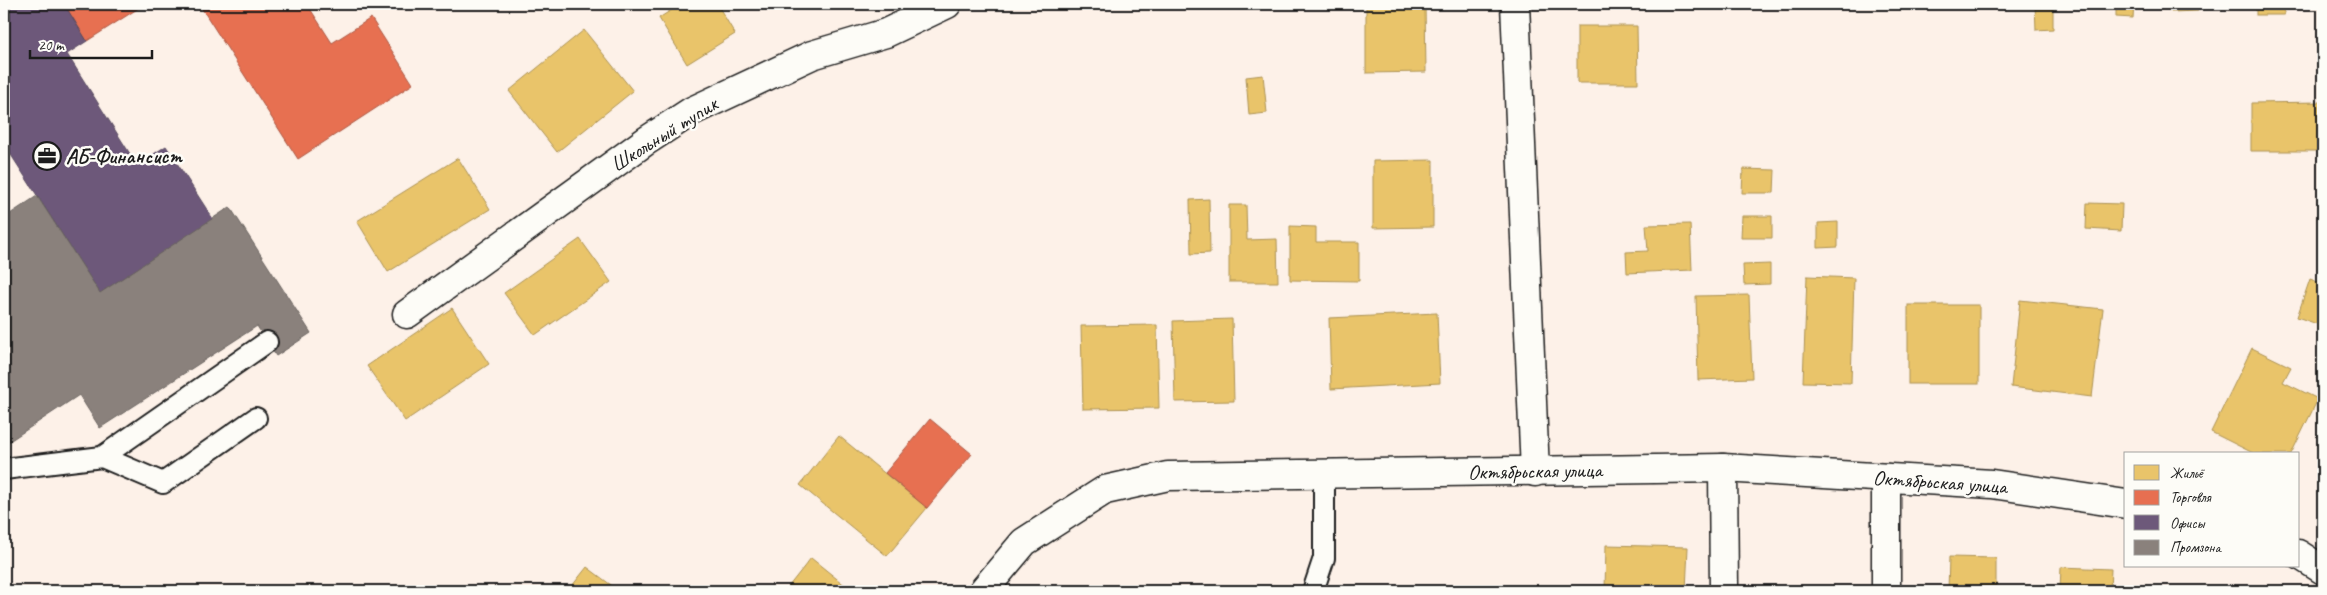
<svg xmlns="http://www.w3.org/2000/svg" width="2327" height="595" font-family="Caveat,sans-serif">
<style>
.homes{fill:#e9c46a;stroke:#ac9253}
.shops{fill:#e76f51;stroke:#aa5641}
.offices{fill:#6d597a;stroke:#55475e}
.industry{fill:#8a817c;stroke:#69635f}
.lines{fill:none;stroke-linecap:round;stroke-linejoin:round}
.lane-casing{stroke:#1c1c1c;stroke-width:24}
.street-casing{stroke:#1c1c1c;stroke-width:31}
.secondary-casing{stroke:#1c1c1c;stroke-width:31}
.lane{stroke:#fdfcf7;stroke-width:20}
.street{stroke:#fdfcf7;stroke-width:28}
.secondary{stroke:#fdfcf7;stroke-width:28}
.labels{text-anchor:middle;stroke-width:5;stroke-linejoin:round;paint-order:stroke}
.street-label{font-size:21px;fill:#1c1c1c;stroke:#fdfcf7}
.poi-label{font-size:21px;font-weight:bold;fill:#1c1c1c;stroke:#fdfcf7;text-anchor:start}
</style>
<rect width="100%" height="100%" fill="#fdf1e8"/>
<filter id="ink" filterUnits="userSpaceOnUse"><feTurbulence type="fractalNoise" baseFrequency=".02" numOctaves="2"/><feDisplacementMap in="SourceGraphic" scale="10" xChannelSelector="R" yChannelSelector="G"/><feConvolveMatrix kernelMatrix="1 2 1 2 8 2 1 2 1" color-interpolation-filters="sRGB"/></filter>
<g filter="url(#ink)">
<!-- homes -->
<g class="homes">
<polygon points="681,4 717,4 735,34 687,64 659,18"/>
<polygon points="1425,4 1426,72 1366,73 1366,5"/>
<polygon points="2035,4 2053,4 2053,29 2036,30"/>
<polygon points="2116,4 2134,4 2133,18 2116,17"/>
<polygon points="2171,4 2198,4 2198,11 2171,12"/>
<rect x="2256" y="4" width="28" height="11"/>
<polygon points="1577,26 1637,26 1638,83 1577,83"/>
<polygon points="584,30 633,91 557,152 509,91"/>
<polygon points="1263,75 1267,113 1249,115 1246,77"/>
<polygon points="2323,102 2323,151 2251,151 2251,103"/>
<polygon points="458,158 490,209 388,272 357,221"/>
<polygon points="1433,160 1433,227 1373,228 1373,161"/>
<polygon points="1743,169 1775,170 1774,193 1742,193"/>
<polygon points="1209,199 1210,253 1191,254 1190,200"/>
<polygon points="2087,203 2122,204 2121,231 2086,229"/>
<polygon points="1229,205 1246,205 1247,240 1277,239 1278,282 1229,282"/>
<polygon points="1742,216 1772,216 1772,238 1741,238"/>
<polygon points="1838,222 1838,247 1818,248 1818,223"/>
<polygon points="1690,224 1692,270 1627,273 1626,252 1648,251 1646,225"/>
<polygon points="1290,226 1316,227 1316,242 1359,242 1359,281 1290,280"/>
<polygon points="580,239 611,282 535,335 504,293"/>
<polygon points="1770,264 1770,284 1744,285 1743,265"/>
<polygon points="1807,276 1854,278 1851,383 1803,382"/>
<polygon points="2310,279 2323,284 2323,326 2297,317"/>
<polygon points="1749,295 1752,378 1698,380 1696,296"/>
<polygon points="2020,300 2103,309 2092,397 2011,387"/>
<rect x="1908" y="305" width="71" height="79"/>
<polygon points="452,308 489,364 405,421 367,366"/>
<polygon points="1437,313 1440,383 1331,389 1329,318"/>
<polygon points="1232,319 1234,401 1175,402 1173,321"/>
<polygon points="1157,325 1159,408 1083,409 1081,326"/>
<polygon points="2252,348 2291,367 2283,382 2318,399 2291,454 2255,454 2211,432"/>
<polygon points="839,436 927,508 887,556 800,485"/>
<polygon points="1606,545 1688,547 1686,591 1605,591"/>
<polygon points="1949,557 1996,558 1996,591 1948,591"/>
<polygon points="811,558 852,591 785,591"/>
<polygon points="587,567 619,591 568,591"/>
<polygon points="2061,567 2111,569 2110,591 2060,591"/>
</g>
<!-- shops -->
<g class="shops">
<polygon points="64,4 145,4 87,41"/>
<polygon points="199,4 307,4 332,43 371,18 413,84 298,159"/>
<polygon points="930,419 972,454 927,508 885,473"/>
</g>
<!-- offices -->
<polygon class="offices" points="4,4 64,4 87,41 67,54 137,165 166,146 213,219 100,293 4,144"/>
<!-- industry -->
<polygon class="industry" points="37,196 100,293 230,207 311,333 276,356 257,326 100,428 79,395 8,442 4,436 4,218"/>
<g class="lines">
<defs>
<g id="lane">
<polyline points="102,457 267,342"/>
<polyline points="4,469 102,457 163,483 256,418"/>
<polyline points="1313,591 1324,558 1324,473"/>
</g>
<g id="street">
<polyline points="407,314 646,141 692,111 812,55 886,33 947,4"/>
<polyline points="1723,468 1724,591"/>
<polyline points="1886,591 1886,478"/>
</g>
<g id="secondary">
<polyline points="1515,4 1535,472"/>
<polyline points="2298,554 2323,570"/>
<polyline points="983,591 1024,542 1105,490 1168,476 1723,468 1992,484 2126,504"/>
</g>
</defs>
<!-- lane casing -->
<use href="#lane" class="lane-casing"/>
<!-- street casing -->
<use href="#street" class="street-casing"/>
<!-- secondary casing -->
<use href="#secondary" class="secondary-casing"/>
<!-- lane -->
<use href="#lane" class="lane"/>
<!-- street -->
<use href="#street" class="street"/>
<!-- secondary -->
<use href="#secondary" class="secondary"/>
</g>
</g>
<!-- icons -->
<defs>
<symbol id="office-ring" viewBox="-11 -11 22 22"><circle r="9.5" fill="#fdfcf7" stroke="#1c1c1c" stroke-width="1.5"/><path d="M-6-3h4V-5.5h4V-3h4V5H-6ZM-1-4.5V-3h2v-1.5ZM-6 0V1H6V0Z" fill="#1c1c1c"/></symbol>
</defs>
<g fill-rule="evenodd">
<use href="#office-ring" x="31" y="140" width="32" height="32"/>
</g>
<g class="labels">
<!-- street labels -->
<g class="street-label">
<text transform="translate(664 134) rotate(-32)" y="7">Школьный тупик</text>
<text transform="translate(1535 471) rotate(-1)" y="7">Октябрьская улица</text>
<text transform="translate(1940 482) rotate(4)" y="7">Октябрьская улица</text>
</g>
<!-- poi labels -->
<g class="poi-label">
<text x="66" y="163">АБ-Финансист</text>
</g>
</g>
<!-- margin -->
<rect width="2327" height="595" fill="none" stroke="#fdfcf7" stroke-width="20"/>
<rect x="10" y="10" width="2307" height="575" fill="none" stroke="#1c1c1c" stroke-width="2" filter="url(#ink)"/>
<!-- legend -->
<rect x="2124" y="452" width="175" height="115" fill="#fdfcf7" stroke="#a3a29f"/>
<rect x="2134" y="465" width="25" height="15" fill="#e9c46a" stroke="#a3a29f"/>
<text x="2170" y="478" font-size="15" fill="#1c1c1c">Жильё</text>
<rect x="2134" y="490" width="25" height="15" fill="#e76f51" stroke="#a3a29f"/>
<text x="2170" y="502" font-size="15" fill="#1c1c1c">Торговля</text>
<rect x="2134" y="515" width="25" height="15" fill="#6d597a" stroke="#a3a29f"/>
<text x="2170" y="528" font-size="15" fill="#1c1c1c">Офисы</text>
<rect x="2134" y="540" width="25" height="15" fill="#8a817c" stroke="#a3a29f"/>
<text x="2170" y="552" font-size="15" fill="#1c1c1c">Промзона</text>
<!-- scale -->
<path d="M30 50v8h122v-8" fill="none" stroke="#1c1c1c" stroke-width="2.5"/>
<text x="38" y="50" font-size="15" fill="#1c1c1c" stroke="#fdfcf7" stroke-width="4" paint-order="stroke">20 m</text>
</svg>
